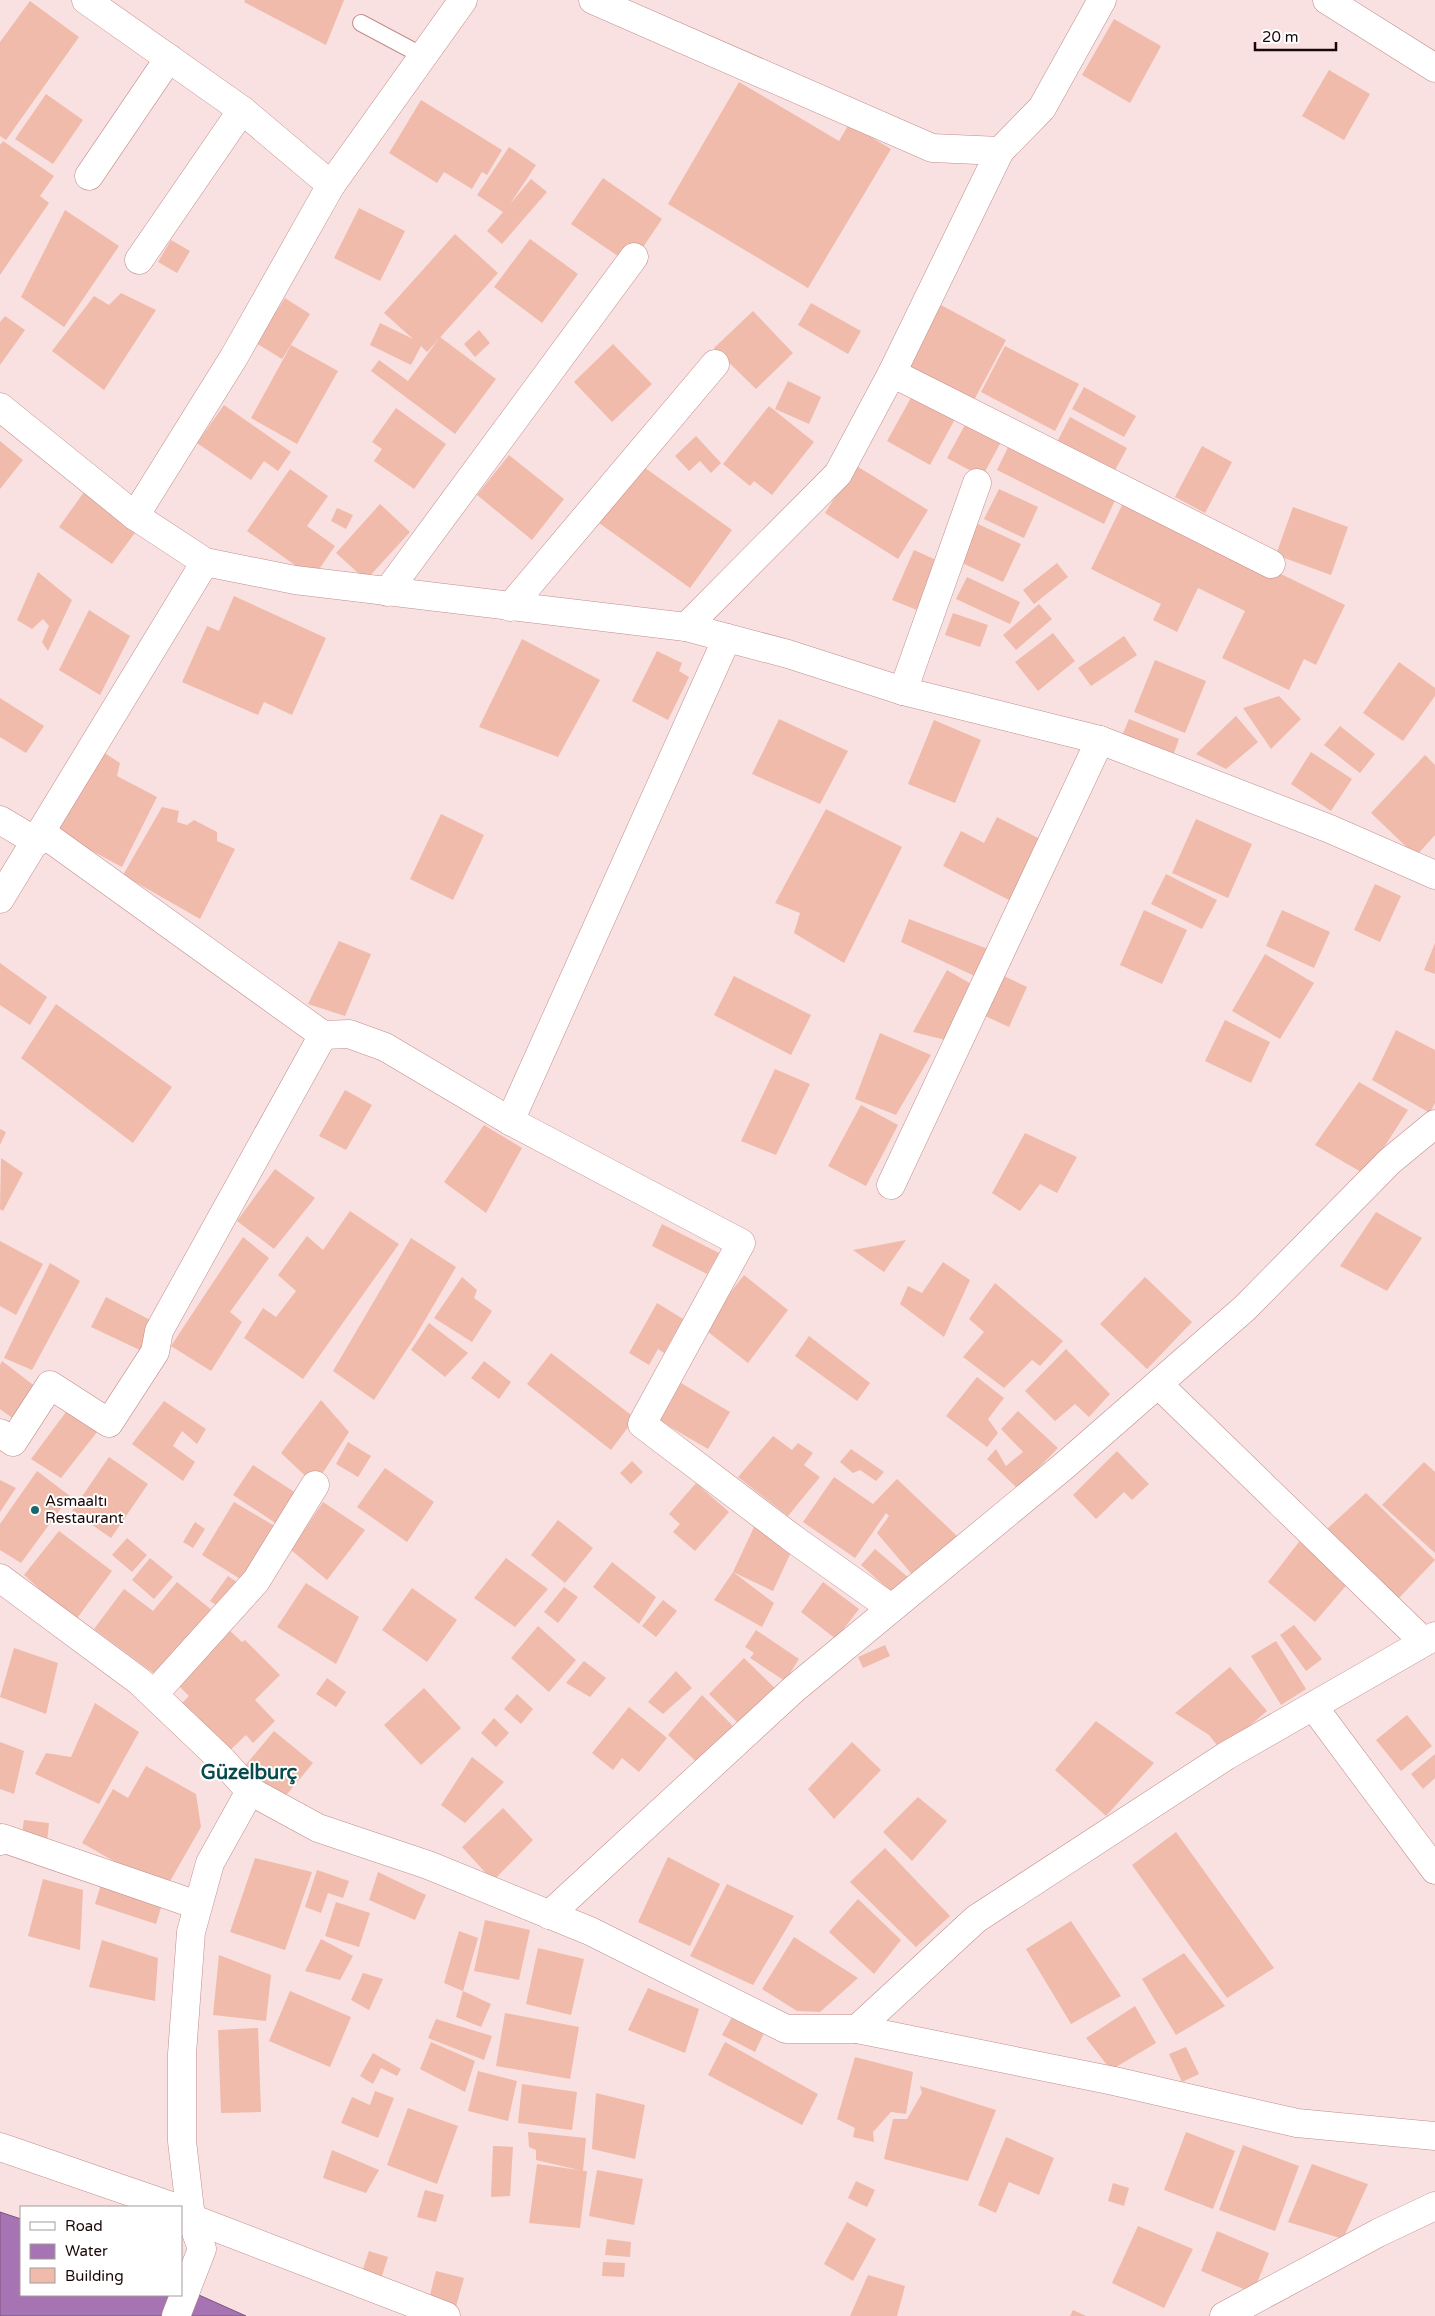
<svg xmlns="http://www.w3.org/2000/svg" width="1435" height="2316" font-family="'Varela Round',sans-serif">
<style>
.water{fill:#a674b3;stroke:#7c5480}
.building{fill:#f0bbaa}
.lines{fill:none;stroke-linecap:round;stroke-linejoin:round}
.service-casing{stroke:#c28c8c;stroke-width:18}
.minor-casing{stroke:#c28c8c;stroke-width:29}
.tertiary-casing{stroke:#c28c8c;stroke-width:29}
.service{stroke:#fff;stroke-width:16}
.minor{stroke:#fff;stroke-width:28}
.tertiary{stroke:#fff;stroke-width:28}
.poi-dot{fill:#1b686c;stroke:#fff;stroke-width:2}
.labels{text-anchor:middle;stroke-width:4;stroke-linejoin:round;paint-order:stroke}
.poi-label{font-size:15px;fill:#1a0808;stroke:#fff;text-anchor:start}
.district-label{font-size:20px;font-weight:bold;fill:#094a4d;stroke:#fff}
</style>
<rect width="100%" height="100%" fill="#f9e1e1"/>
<!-- water -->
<polygon class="water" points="0,2212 21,2219 21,2295 181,2295 181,2287 246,2316 0,2316"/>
<!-- building -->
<g class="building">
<polygon points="245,0 344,0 326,45 244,2"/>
<polygon points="30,1 79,37 6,140 0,136 0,42"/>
<polygon points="1114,19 1161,46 1130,103 1082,75"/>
<polygon points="1329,70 1370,94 1344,140 1302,116"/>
<polygon points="739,82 839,141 849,124 891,149 808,288 668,204"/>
<polygon points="46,94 83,120 53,164 15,139"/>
<polygon points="421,100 502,150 487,175 482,172 472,189 444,172 437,183 389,153"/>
<polygon points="3,141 54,176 40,196 49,203 0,275 0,145"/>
<polygon points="509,147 536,165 510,204 531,179 547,192 502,244 487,231 503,212 477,195"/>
<polygon points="603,178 662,219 631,265 571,224"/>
<polygon points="359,208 405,231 380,281 334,258"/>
<polygon points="65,210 119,246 64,327 21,297"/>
<polygon points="455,234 498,273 427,352 421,346 411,365 370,345 380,323 413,339 384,313"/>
<polygon points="530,239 578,274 542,323 494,287"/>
<polygon points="171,240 190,251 177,273 158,262"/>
<polygon points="121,293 156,310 104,390 52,351 94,296 109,305"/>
<polygon points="285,298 310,314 282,359 256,343"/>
<polygon points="811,303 861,331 848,354 798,325"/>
<polygon points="941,305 1006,340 973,402 908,367"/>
<polygon points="753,311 793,353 756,389 714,348"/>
<polygon points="5,316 25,330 0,365 0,322"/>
<polygon points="479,330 490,343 475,357 464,344"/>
<polygon points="440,337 496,379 455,434 371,371 379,360 408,381"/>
<polygon points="613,344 652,384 612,422 574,382"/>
<polygon points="291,345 338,371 297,444 251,418"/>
<polygon points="1005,346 1079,384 1055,431 981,392"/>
<polygon points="788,381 821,397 809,424 775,409"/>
<polygon points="1084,387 1136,416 1124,437 1072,409"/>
<polygon points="912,396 955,419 930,465 887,441"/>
<polygon points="224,405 291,452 278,471 264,461 251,480 197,443"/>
<polygon points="769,406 814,442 772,495 754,481 750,486 723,464"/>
<polygon points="396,408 446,444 414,489 374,461 382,449 372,442"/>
<polygon points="1070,417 1127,448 1113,474 1056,444"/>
<polygon points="966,423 1001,442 982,477 947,458"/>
<polygon points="696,436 721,463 711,473 700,461 689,471 675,456"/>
<polygon points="0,441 23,460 0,489"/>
<polygon points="1010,443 1117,496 1104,524 997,470"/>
<polygon points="1202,446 1232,462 1205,513 1175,497"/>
<polygon points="509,455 564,499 532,540 477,495"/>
<polygon points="634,460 732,530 690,588 592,518"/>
<polygon points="855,465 928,510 898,559 825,513"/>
<polygon points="290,469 328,496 307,526 335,546 313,578 247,531"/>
<polygon points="999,489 1038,507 1024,538 984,519"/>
<polygon points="84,492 137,530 112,564 59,527"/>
<polygon points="1125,499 1345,605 1316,665 1304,659 1289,690 1222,658 1245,611 1198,588 1177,632 1153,620 1161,604 1091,569"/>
<polygon points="380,504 410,532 366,580 336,553"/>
<polygon points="1293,507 1348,527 1331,575 1276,555"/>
<polygon points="337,508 353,515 346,529 331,521"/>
<polygon points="978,524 1021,544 1003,582 960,562"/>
<polygon points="914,550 943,563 922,612 892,600"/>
<polygon points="1057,563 1068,577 1034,604 1023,590"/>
<polygon points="38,572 72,600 48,651 42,642 49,626 43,619 32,629 17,620"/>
<polygon points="967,577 1020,602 1010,624 956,599"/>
<polygon points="234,596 326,638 292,715 264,702 258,715 182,682 207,626 219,631"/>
<polygon points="1039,604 1052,619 1016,650 1003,635"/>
<polygon points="89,610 130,636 100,695 59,670"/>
<polygon points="953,613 988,625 980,647 945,635"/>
<polygon points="1053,633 1075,661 1038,691 1015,662"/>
<polygon points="1124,636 1137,655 1091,686 1078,668"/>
<polygon points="522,639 600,680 558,757 479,727"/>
<polygon points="657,651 682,663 679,671 689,677 668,720 632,701"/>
<polygon points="1155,660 1206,681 1185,733 1134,712"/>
<polygon points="1399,662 1435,688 1435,696 1403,741 1363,713"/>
<polygon points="1279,696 1301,719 1271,749 1243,708"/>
<polygon points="0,698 44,726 26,753 0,737"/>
<polygon points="1236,716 1258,742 1226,769 1196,754"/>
<polygon points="779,719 848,751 820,804 752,774"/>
<polygon points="1129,719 1179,739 1173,756 1122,736"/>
<polygon points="934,720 981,740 955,803 908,784"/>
<polygon points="1340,726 1375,754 1360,773 1324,745"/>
<polygon points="103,752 120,763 117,776 157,797 122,867 70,839 57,826"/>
<polygon points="1311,752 1352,779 1331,811 1291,784"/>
<polygon points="1425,755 1435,765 1435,835 1416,856 1371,813"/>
<polygon points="162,807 179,811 177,822 187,825 194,820 217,832 217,841 235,849 200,919 123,875"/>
<polygon points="826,809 902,847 844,963 794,933 800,913 775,903"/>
<polygon points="441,814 484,835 453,900 410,879"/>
<polygon points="997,817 1040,839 1009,900 943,866 961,831 984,843"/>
<polygon points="1196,819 1252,844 1228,898 1172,873"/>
<polygon points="1166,874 1217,900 1202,929 1151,904"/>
<polygon points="1375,884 1401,896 1380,942 1354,930"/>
<polygon points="1144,910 1187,930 1162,984 1120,965"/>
<polygon points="1282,910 1330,932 1314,968 1266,946"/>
<polygon points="909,919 988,949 979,978 901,942"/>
<polygon points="339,941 371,954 345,1016 308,1004"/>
<polygon points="1435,943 1435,974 1424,970"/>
<polygon points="1265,954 1314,983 1280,1039 1232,1011"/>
<polygon points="0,963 47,997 30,1025 0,1005"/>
<polygon points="947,970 980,989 954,1042 913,1032"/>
<polygon points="734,976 811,1015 791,1055 714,1015"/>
<polygon points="1004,976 1027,987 1009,1027 985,1016"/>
<polygon points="56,1004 172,1087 133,1143 21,1058"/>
<polygon points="1225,1020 1270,1042 1251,1083 1205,1061"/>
<polygon points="1396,1030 1435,1050 1435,1103 1430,1113 1372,1080"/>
<polygon points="880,1033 931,1055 896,1115 855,1099"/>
<polygon points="775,1069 810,1084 776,1155 741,1141"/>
<polygon points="1359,1082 1408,1110 1366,1175 1315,1145"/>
<polygon points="345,1090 372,1105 346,1150 319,1136"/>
<polygon points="861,1105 898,1125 866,1186 828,1166"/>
<polygon points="484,1125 522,1148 486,1213 444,1182"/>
<polygon points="0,1129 6,1132 0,1145"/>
<polygon points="1025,1133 1077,1157 1057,1193 1040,1184 1020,1211 992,1193"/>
<polygon points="1,1158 23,1173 3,1211 0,1209"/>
<polygon points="275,1169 315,1198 274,1249 237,1221"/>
<polygon points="350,1211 399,1244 303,1379 244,1338 263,1308 276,1317 296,1291 278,1275 307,1236 323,1250"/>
<polygon points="1376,1212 1422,1238 1387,1291 1340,1266"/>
<polygon points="662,1224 719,1253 707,1274 652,1246"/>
<polygon points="243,1237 269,1258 230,1312 242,1322 211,1371 171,1346"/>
<polygon points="411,1238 456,1267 415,1337 374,1400 333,1371"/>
<polygon points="906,1240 884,1272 853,1250"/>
<polygon points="0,1241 43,1264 16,1315 0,1306"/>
<polygon points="943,1262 970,1280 944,1337 900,1304 908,1286 922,1293"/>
<polygon points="50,1263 80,1281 32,1370 4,1358"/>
<polygon points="744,1275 788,1310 748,1363 703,1328"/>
<polygon points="462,1277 477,1290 474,1298 492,1311 472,1342 434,1318"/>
<polygon points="1145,1277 1192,1322 1147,1369 1100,1324"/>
<polygon points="995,1283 1063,1341 1040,1366 1032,1360 1004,1388 963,1357 984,1332 969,1319"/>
<polygon points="106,1297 158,1324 144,1352 91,1327"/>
<polygon points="657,1303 683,1319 664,1353 658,1349 649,1365 629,1353"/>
<polygon points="429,1323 468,1353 445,1377 411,1350"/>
<polygon points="809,1336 870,1383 857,1401 795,1356"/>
<polygon points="1066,1349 1110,1394 1089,1417 1075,1404 1055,1421 1025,1391"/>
<polygon points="551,1353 635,1418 611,1450 527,1384"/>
<polygon points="2,1361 36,1387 15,1420 0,1409 0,1365"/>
<polygon points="484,1361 511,1382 499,1399 471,1378"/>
<polygon points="977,1377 1004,1398 988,1419 998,1433 987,1447 946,1416"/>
<polygon points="681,1383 730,1412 708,1449 660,1421"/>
<polygon points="321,1400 349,1432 315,1485 281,1453"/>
<polygon points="164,1401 206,1429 197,1444 182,1431 173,1446 195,1462 183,1481 132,1444"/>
<polygon points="1018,1411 1058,1448 1018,1489 987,1459 996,1449 1006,1466 1023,1452 1001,1429"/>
<polygon points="66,1412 97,1432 61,1478 31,1459"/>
<polygon points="773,1436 792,1450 798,1443 813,1453 804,1465 820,1477 788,1516 738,1477"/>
<polygon points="348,1442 371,1456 358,1477 336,1464"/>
<polygon points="851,1449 884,1472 876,1481 860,1470 853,1473 840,1462"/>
<polygon points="1117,1451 1149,1484 1132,1500 1124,1492 1096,1519 1073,1495"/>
<polygon points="109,1457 148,1484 111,1538 72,1511"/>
<polygon points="632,1461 643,1472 631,1484 620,1473"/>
<polygon points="1424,1462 1435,1472 1435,1553 1382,1505"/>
<polygon points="253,1465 299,1495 280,1526 233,1495"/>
<polygon points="385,1468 434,1502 407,1542 357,1507"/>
<polygon points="37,1471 70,1496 21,1563 0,1550 0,1524"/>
<polygon points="834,1477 873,1504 897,1479 957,1536 915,1578 877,1533 889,1516 886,1513 855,1558 803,1522"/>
<polygon points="0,1480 16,1488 0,1512"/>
<polygon points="696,1483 729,1512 695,1551 673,1532 680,1524 669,1514"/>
<polygon points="1366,1493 1435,1560 1398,1599 1327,1529"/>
<polygon points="234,1502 278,1528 245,1582 202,1555"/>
<polygon points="323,1502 365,1530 327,1580 291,1550"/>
<polygon points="558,1520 593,1548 565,1583 531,1555"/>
<polygon points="195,1522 205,1529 193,1548 183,1542"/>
<polygon points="754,1527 794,1546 773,1591 733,1572 774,1603 762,1627 714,1600 733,1572"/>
<polygon points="59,1531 112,1571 75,1621 24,1575"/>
<polygon points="127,1538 147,1555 132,1572 112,1555"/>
<polygon points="1302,1538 1350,1581 1315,1622 1268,1582"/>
<polygon points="875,1549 910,1579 896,1596 861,1565"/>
<polygon points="150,1558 173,1577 154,1599 132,1580"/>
<polygon points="506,1558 548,1589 515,1627 474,1598"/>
<polygon points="612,1562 656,1597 639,1624 593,1587"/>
<polygon points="228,1576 241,1585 224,1610 210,1601"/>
<polygon points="177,1582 213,1611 156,1675 94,1629 124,1589 153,1611"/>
<polygon points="823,1582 859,1609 836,1639 801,1612"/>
<polygon points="306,1583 359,1617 336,1664 277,1627"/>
<polygon points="564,1587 578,1597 558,1623 544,1612"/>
<polygon points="412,1588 457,1620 427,1662 382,1630"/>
<polygon points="663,1600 677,1611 656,1637 642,1626"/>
<polygon points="1294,1625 1322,1659 1306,1671 1280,1635"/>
<polygon points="538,1626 576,1660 549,1692 511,1658"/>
<polygon points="227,1628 242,1642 245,1640 280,1675 255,1700 275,1721 253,1743 246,1735 225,1755 178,1707 189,1696 174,1681"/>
<polygon points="756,1630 799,1659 785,1681 750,1658 754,1653 745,1647"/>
<polygon points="1276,1641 1306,1689 1281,1705 1251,1656"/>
<polygon points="885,1645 890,1656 863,1668 858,1657"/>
<polygon points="14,1648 58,1663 46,1714 0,1697"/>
<polygon points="744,1658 781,1694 747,1732 709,1694"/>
<polygon points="584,1661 606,1678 590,1697 566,1683"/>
<polygon points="1230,1667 1267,1711 1221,1750 1209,1735 1175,1713"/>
<polygon points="676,1671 692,1688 663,1714 648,1702"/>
<polygon points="327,1678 346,1692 336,1707 316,1694"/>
<polygon points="424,1688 461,1728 421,1765 384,1725"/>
<polygon points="517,1694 533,1709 521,1724 504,1709"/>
<polygon points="702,1695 743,1736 706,1771 668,1735"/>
<polygon points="95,1703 139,1732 99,1804 35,1774 46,1753 71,1757"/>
<polygon points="629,1707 667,1738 639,1772 622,1758 613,1770 592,1753"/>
<polygon points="1407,1715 1432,1746 1401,1771 1376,1740"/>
<polygon points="494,1718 509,1733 496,1747 481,1733"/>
<polygon points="1096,1721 1154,1763 1106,1816 1055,1770"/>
<polygon points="274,1731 313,1763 283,1799 244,1767"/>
<polygon points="0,1742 24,1751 14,1794 0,1789"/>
<polygon points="852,1742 881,1770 834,1819 808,1789"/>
<polygon points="1435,1754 1435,1778 1423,1789 1411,1774"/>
<polygon points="472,1757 504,1782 465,1823 441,1805"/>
<polygon points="146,1766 196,1794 201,1827 165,1890 82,1843 113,1789 128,1798"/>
<polygon points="918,1797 947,1821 912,1861 883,1832"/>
<polygon points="503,1808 533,1840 493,1881 462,1847"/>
<polygon points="24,1820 49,1823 47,1842 21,1839"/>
<polygon points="1176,1832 1274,1968 1227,1998 1132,1865"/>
<polygon points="885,1848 950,1916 916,1947 850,1882"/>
<polygon points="668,1857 720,1884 690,1946 638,1922"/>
<polygon points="255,1858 312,1872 285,1950 230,1932"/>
<polygon points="317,1870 349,1881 343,1898 328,1893 321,1913 305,1907"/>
<polygon points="378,1872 426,1895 415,1920 369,1900"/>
<polygon points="43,1879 83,1890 80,1950 28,1936"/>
<polygon points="102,1881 163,1901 156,1924 95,1904"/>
<polygon points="727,1884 794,1916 753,1985 690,1956"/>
<polygon points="858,1899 901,1940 874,1974 829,1932"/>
<polygon points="336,1902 370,1913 359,1947 325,1936"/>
<polygon points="485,1920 530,1930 519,1980 474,1971"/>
<polygon points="1071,1921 1121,1996 1071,2024 1026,1949"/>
<polygon points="459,1931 478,1938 463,1991 444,1983"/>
<polygon points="794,1937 858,1978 820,2012 797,2011 762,1989"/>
<polygon points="321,1939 353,1956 340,1980 305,1971"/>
<polygon points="102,1940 158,1958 155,2001 89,1987"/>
<polygon points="538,1948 584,1959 571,2015 526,2004"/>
<polygon points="1184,1953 1225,2006 1176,2035 1142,1979"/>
<polygon points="219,1955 271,1975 266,2021 213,2015"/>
<polygon points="363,1973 383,1979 369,2010 351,2000"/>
<polygon points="648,1988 699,2009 685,2053 628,2030"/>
<polygon points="290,1991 351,2017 330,2067 269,2041"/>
<polygon points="463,1991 491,2004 481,2027 456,2017"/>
<polygon points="1135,2006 1156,2043 1111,2070 1086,2038"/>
<polygon points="505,2013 579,2027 570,2079 496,2066"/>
<polygon points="732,2017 764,2033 755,2052 722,2035"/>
<polygon points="436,2019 492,2036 484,2060 428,2038"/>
<polygon points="258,2028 261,2112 221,2113 218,2030"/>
<polygon points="431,2042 475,2061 465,2092 420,2069"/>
<polygon points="725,2042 818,2094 802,2125 708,2075"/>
<polygon points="1186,2047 1199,2074 1182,2082 1169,2054"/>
<polygon points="373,2053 401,2069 397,2076 381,2068 373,2084 360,2076"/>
<polygon points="855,2057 913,2072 906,2114 891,2112 873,2132 874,2142 853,2137 855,2128 837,2119"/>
<polygon points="478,2071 517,2081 508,2121 468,2111"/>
<polygon points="522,2084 577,2092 572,2130 518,2123"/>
<polygon points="920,2086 996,2110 968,2181 884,2159 893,2119 907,2119 922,2093"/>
<polygon points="375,2091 394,2098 378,2138 341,2123 352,2097 370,2105"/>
<polygon points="596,2093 645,2105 635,2159 592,2149"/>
<polygon points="408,2108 458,2126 437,2184 387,2165"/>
<polygon points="528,2132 586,2138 583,2171 587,2171 580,2228 529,2223 537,2164 579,2170 536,2160 536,2150 529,2147"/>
<polygon points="1186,2132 1235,2151 1213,2209 1164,2190"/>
<polygon points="1006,2137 1054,2158 1039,2195 1009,2182 996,2213 978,2205"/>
<polygon points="1243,2145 1299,2166 1275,2231 1219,2210"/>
<polygon points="493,2146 513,2147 510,2196 491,2197"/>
<polygon points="332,2150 379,2170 366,2193 323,2178"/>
<polygon points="1312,2164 1368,2184 1343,2239 1288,2222"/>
<polygon points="597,2170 643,2179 634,2225 589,2216"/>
<polygon points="856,2181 875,2190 867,2207 848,2198"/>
<polygon points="1113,2183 1129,2188 1124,2206 1108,2201"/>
<polygon points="425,2190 444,2195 436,2222 417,2217"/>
<polygon points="847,2222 876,2239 853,2281 824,2264"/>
<polygon points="1138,2226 1193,2249 1164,2308 1112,2283"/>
<polygon points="1217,2231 1269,2253 1253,2293 1201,2271"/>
<polygon points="607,2239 631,2242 630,2257 605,2255"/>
<polygon points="369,2251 388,2257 379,2285 360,2278"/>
<polygon points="603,2262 625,2263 624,2277 602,2276"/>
<polygon points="436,2271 464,2278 455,2310 428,2303"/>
<polygon points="868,2275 905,2286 897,2316 850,2316"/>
<polygon points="1073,2310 1086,2316 1070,2316"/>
</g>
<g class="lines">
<defs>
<polyline id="service" points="361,23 421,55"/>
<g id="minor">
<polyline points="86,0 242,110 331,185"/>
<polyline points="593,0 932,148 1000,151 1042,108 1102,0"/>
<polyline points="1327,0 1435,68"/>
<polyline points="89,176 169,58"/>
<polyline points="139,260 242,110"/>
<polyline points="892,373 1271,564"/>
<polyline points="135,516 234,357 331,185 463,0"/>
<polyline points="387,592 634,257"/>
<polyline points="510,607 715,364"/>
<polyline points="686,627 838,474 892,373 1000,151"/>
<polyline points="903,691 977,483"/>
<polyline points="0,820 37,842"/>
<polyline points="41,832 323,1035 349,1034 385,1047 510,1121 741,1243 642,1424 795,1540 891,1608"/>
<polyline points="0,899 205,562"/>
<polyline points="510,1121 727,638"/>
<polyline points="891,1185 1100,740"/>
<polyline points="1158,1384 1424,1642"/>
<polyline points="0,1433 13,1442 50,1385 109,1423 155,1352 159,1331 323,1035"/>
<polyline points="0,1578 139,1681 222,1760 250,1791 318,1828 428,1865 590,1931 786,2029 857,2029 976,1919 1226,1756 1435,1636"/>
<polyline points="154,1694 256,1581 315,1485"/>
<polyline points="1313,1706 1435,1870"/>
<polyline points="0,1841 2,1838 197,1905"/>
<polyline points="549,1915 794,1689 1064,1466 1245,1308 1390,1161 1435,1124"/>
<polyline points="857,2029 1114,2081 1297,2123 1435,2136"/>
<polyline points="0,2147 174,2207"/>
<polyline points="181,2212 191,2218 446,2316"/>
<polyline points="176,2316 202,2249 191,2218 182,2141 182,2054 191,1932 210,1863 250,1791"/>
<polyline points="1224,2316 1378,2233 1435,2206"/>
</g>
<polyline id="tertiary" points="0,407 135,516 205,562 295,580 686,627 788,654 903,691 1100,740 1330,829 1435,875"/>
</defs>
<!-- service casing -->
<use href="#service" class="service-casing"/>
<!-- minor casing -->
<use href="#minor" class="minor-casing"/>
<!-- tertiary casing -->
<use href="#tertiary" class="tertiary-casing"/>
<!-- service -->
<use href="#service" class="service"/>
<!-- minor -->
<use href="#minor" class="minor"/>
<!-- tertiary -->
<use href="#tertiary" class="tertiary"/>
</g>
<!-- markers -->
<circle class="poi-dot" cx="35" cy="1510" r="5"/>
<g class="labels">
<!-- poi labels -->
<g class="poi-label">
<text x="45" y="1506">Asmaaltı<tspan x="45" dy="17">Restaurant</tspan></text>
</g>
<!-- district labels -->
<g class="district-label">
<text x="249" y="1779">Güzelburç</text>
</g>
</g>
<!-- legend -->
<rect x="20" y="2206" width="162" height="90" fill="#ffffff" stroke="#a39c9c"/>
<rect x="30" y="2222" width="25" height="8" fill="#ffffff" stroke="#a39c9c"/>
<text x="65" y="2231" font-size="15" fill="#1a0808">Road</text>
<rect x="30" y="2244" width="25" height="15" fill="#a674b3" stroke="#a39c9c"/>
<text x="65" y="2256" font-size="15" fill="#1a0808">Water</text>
<rect x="30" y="2268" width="25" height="15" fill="#f0bbaa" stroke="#a39c9c"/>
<text x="65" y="2281" font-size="15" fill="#1a0808">Building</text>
<!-- scale -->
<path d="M1255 42v8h81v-8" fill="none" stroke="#1a0808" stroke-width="2.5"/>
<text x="1262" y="42" font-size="15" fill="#1a0808" stroke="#ffffff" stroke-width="4" paint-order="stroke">20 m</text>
</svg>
